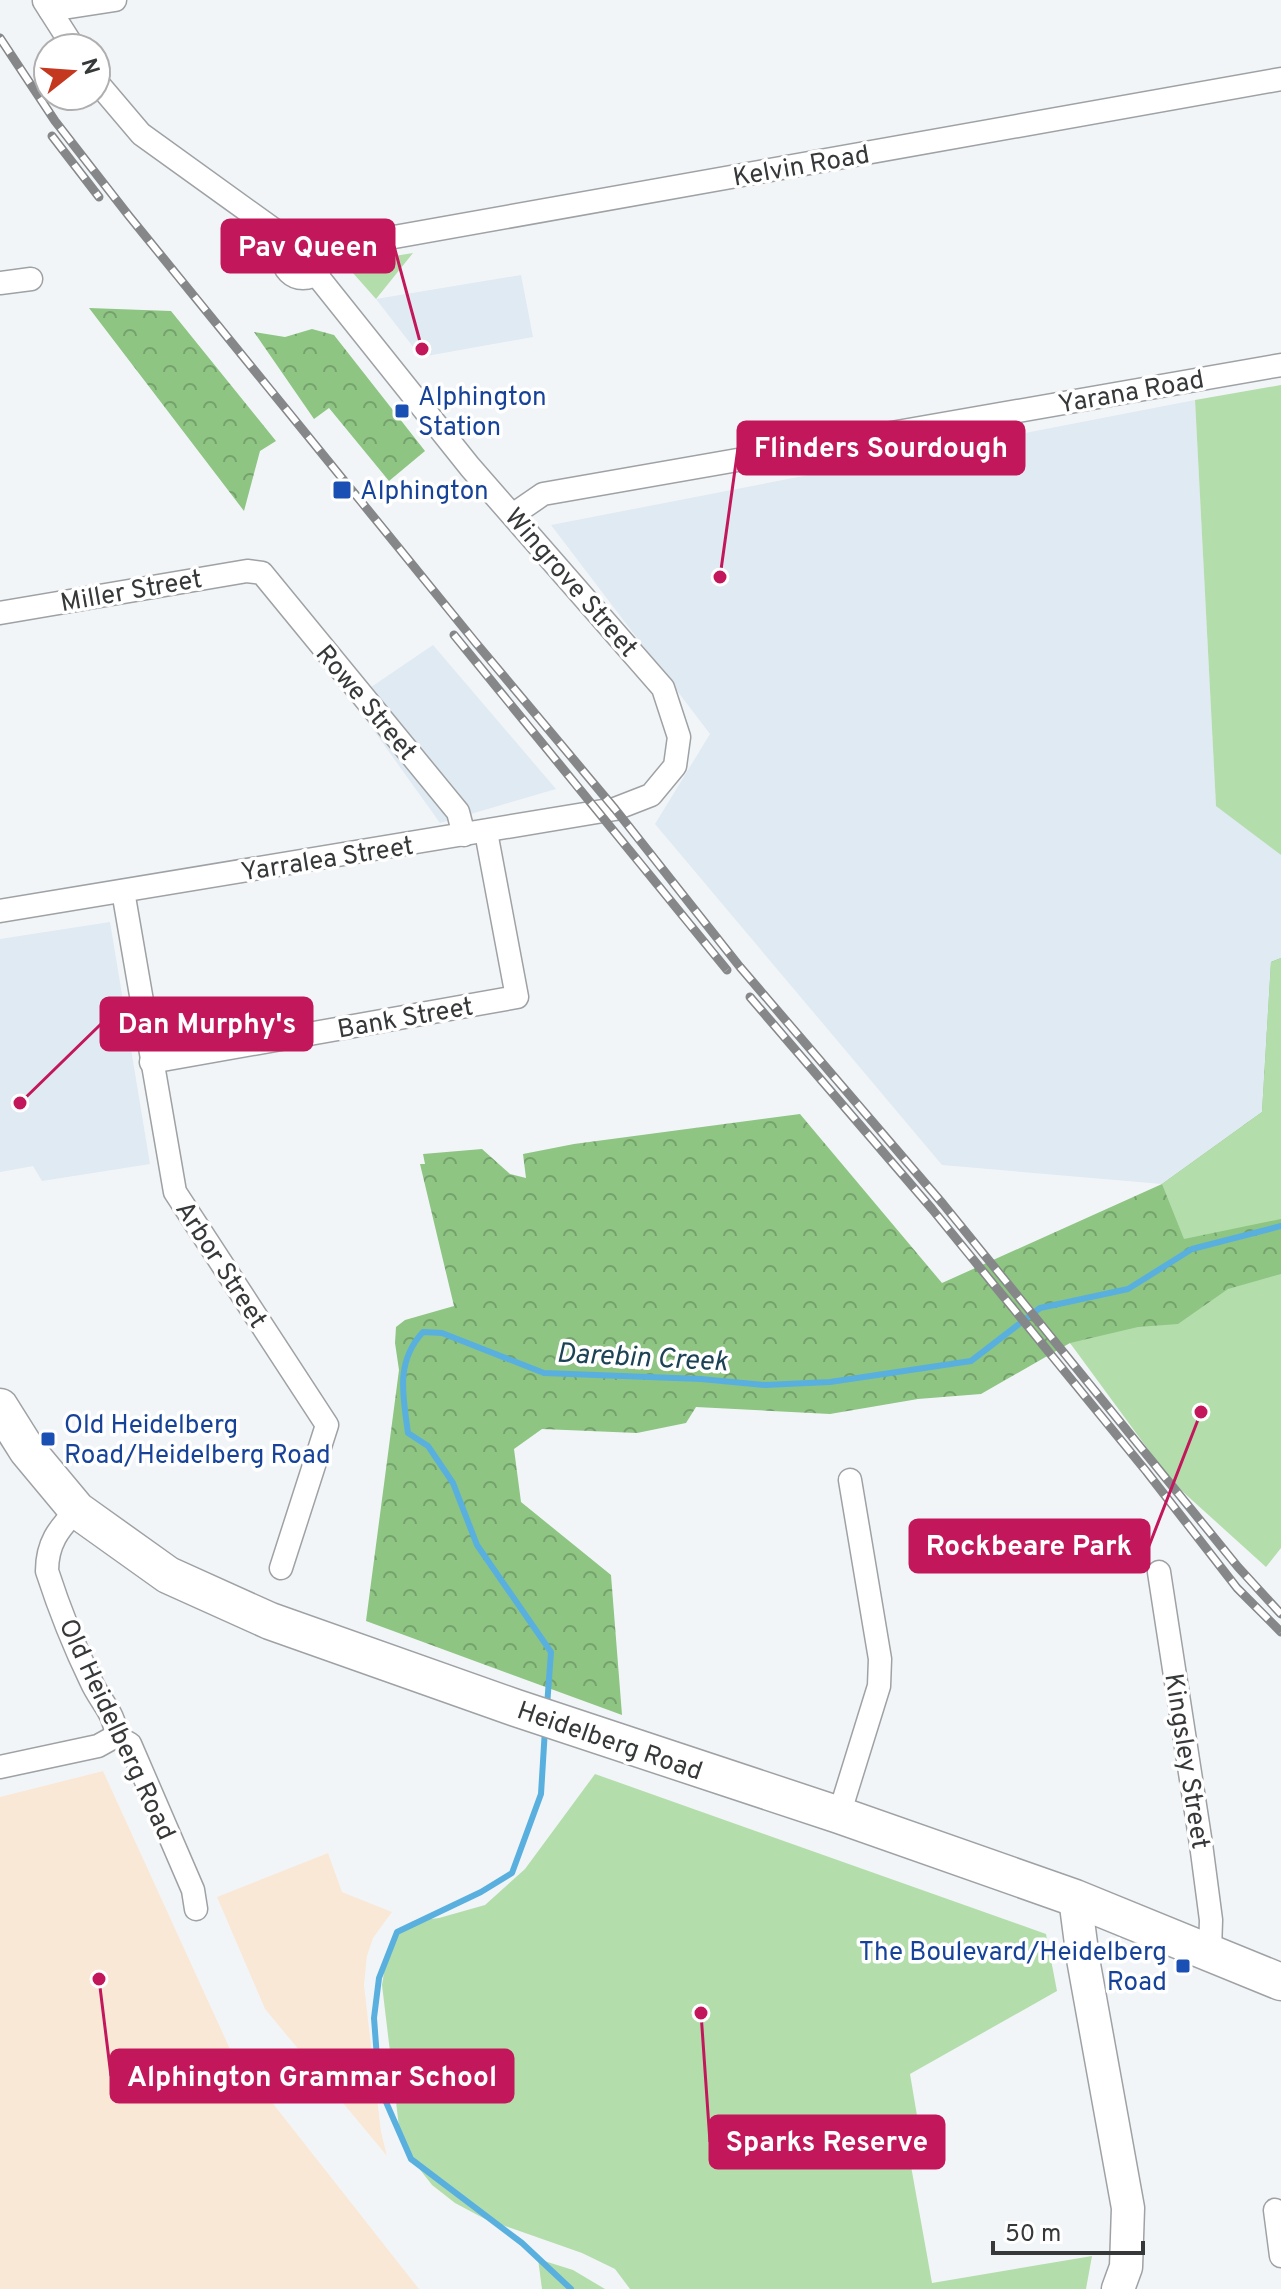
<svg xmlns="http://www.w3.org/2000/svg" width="1281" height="2289" font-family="Overpass,sans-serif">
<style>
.built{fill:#e0eaf2}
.education{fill:#fae8d7}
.forest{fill:url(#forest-crowns)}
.park{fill:#b4ddac}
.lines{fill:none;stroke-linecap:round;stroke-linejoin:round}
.stream{stroke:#59b0de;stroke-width:6}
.street-casing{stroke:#9fa2a4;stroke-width:25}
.secondary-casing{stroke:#9fa2a4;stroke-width:35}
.primary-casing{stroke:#9fa2a4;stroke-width:39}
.street{stroke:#fff;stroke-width:22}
.secondary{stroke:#fff;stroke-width:32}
.primary{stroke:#fff;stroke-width:36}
.rail-casing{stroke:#858789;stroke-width:9}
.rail{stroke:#fff;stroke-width:6;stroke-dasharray:18;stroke-linecap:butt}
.transit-dot{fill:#1a4fb4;stroke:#fff;stroke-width:3}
.labels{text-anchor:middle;stroke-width:7;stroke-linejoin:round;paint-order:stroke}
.street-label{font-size:26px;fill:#363839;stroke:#fff}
.transit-label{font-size:26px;fill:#164399;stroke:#fff;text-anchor:start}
.water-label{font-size:28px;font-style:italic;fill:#1c4256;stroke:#fff}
.leader{fill:none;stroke:#c2185b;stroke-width:3}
.callout-dot{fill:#c2185b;stroke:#fff;stroke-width:3}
.callout{fill:#c2185b;stroke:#c2185b;stroke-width:3}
.callout-label{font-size:28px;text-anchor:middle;font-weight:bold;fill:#fff}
</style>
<defs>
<pattern id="forest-crowns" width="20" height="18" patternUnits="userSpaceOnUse" patternTransform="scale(2)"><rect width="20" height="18" fill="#8ec583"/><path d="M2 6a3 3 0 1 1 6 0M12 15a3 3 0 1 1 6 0" fill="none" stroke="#75a16c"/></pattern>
</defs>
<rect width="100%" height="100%" fill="#f2f5f8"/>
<!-- built -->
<g class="built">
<polygon points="521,275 533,337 421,357 376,299"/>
<polygon points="1195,400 1216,805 1281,855 1281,958 1271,963 1262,1112 1162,1184 942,1165 655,824 710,734 551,525"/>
<polygon points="433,645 556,789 440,823 352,700"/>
<polygon points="110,922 150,1164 42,1181 33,1166 0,1172 0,939"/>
</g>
<!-- education -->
<g class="education">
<polygon points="103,1771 230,2049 419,2289 0,2289 0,1797"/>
<polygon points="328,1853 342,1892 392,1912 373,1938 367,1956 364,1985 381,2132 387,2156 265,2009 217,1897"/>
</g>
<!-- forest -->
<g class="forest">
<polygon points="89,308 171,311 276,441 260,451 244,511"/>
<polygon points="312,329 334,335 425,451 389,481 329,408 314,419 254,332 285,337"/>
<polygon points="1281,958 1281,1546 1275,1555 1070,1343 981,1394 918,1399 830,1414 696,1407 686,1423 637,1433 542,1429 514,1449 521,1502 611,1575 622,1715 366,1621 399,1370 395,1343 396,1327 405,1320 454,1306 420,1164 425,1164 423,1154 482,1149 510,1174 526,1178 523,1154 574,1144 800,1114 942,1283 1162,1184 1262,1112 1271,962"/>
</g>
<!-- park -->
<g class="park">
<polygon points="413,253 376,299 345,264"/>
<polygon points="1281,385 1281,855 1216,806 1195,400"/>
<polygon points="1281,958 1281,1219 1184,1239 1162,1184 1262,1112 1271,962"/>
<polygon points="1281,1274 1281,1548 1266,1567 1172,1482 1070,1343 1138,1327 1178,1324 1228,1289"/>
<polygon points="595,1774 1046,1934 1057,1991 910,2074 925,2163 911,2166 932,2283 1092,2256 1086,2289 630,2289 615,2269 582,2253 485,2219 455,2203 432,2185 407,2153 399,2127 382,1985 388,1948 399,1931 413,1921 439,1918 485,1905 525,1869"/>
<polygon points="538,2259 573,2270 605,2289 542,2289"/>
</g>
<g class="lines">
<!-- stream -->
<g class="stream">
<path d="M547 1706 551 1652 477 1545 453 1483 428 1446 408 1433C403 1396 395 1362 423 1332L442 1333 544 1373 701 1379 765 1385 830 1382 971 1361 1040 1308 1128 1289 1192 1249 1281 1226"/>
<polyline points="545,1729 541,1794 512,1873 481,1892 397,1932 379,1978 374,2018 377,2058 386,2102 411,2159 522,2243 571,2289"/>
</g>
<defs>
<g id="street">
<polyline points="44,1 74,48"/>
<polyline points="50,10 115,0"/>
<polyline points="96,81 141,134 291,242"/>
<circle cx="303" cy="258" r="20"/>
<polyline points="321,250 1281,79"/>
<polyline points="0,283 31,279"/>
<polyline points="514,514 543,494 1281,365"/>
<polyline points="0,613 247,571 262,573 458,812 464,835"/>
<polyline points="123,891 175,1192 327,1425 281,1568"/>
<polyline points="0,911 615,809 651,795 675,766 679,737 663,688 470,467 315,273"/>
<polyline points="151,1062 517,997 486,832"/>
<path d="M77 1510C58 1529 47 1544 47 1571 59 1608 74 1646 91 1681 99 1700 116 1714 116 1736"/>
<polyline points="1159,1572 1201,1844 1211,1920 1210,1951"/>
<polyline points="116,1736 130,1744 193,1890 196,1909"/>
<polyline points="0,1767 98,1746 116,1736"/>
<polyline points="839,1815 879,1686 880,1659 850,1480"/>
<polyline points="1275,2210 1281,2256"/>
</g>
<polyline id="secondary" points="1075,1898 1083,1959 1128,2208 1126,2267 1118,2289"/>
<polyline id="primary" points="0,1407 27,1450 77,1510 168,1575 270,1621 516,1708 839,1815 1075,1898 1281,1982"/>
</defs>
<!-- street casing -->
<use href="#street" class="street-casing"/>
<!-- secondary casing -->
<use href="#secondary" class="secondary-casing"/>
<!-- primary casing -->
<use href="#primary" class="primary-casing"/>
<!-- street -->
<use href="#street" class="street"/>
<!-- secondary -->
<use href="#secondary" class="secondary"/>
<!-- primary -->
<use href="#primary" class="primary"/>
<defs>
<g id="rail">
<polyline points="0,38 55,121 129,216 476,643 615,809 740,967 943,1204 1238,1567 1281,1614"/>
<polyline points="52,136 99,197"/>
<polyline points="454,635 727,970"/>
<polyline points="750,997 932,1209 1146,1471 1237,1588 1281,1632"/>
</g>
</defs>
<!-- rail casing -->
<use href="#rail" class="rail-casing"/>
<!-- rail -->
<use href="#rail" class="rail"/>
</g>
<!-- markers -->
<g class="transit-dot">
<rect x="394" y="403" width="16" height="16" rx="4"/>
<rect x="332" y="480" width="20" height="20" rx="4"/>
<rect x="40" y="1431" width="16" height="16" rx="4"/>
<rect x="1175" y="1958" width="16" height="16" rx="4"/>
</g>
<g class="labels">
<!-- street labels -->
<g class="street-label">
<text transform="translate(801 165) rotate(-10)" y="9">Kelvin Road</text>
<text transform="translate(1131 391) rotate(-10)" y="9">Yarana Road</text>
<text transform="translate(572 582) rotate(49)" y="9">Wingrove Street</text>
<text transform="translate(131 590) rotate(-10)" y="9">Miller Street</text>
<text transform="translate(367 702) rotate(50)" y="9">Rowe Street</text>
<text transform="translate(327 858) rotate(-9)" y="9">Yarralea Street</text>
<text transform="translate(405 1017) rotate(-10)" y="9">Bank Street</text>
<text transform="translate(222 1264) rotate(57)" y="9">Arbor Street</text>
<text transform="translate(118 1729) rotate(65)" y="9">Old Heidelberg Road</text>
<text transform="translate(610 1740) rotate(19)" y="9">Heidelberg Road</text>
<text transform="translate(1188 1761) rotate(81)" y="9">Kingsley Street</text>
</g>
<!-- transit labels -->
<g class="transit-label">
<text x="418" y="405">Alphington<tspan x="418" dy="30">Station</tspan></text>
<text x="360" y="499">Alphington</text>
<text x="64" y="1433">Old Heidelberg<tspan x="64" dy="30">Road/Heidelberg Road</tspan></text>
<text x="1167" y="1960" text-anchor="end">The Boulevard/Heidelberg<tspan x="1167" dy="30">Road</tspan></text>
</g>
<!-- water labels -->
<g class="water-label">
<text transform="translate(642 1356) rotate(3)" y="10">Darebin Creek</text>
</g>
</g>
<!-- callouts -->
<path class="leader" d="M422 349L394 246M720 577L738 448M20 1103L101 1024M1201 1412L1149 1546M99 1979L111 2076M701 2013L710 2142"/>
<g class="callout-dot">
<circle cx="422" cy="349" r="8"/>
<circle cx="720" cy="577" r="8"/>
<circle cx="20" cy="1103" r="8"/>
<circle cx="1201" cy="1412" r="8"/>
<circle cx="99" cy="1979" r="8"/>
<circle cx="701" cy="2013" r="8"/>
</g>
<g class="callout">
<rect x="222" y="220" width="172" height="52" rx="8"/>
<rect x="738" y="422" width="286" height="52" rx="8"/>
<rect x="101" y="998" width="211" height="52" rx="8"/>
<rect x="910" y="1520" width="239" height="52" rx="8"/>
<rect x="111" y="2050" width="402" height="52" rx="8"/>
<rect x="710" y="2116" width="234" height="52" rx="8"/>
</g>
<g class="callout-label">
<text x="308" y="256">Pav Queen</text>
<text x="881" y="457">Flinders Sourdough</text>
<text x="207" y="1033">Dan Murphy's</text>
<text x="1029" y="1555">Rockbeare Park</text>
<text x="312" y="2086">Alphington Grammar School</text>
<text x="827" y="2151">Sparks Reserve</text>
</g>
<!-- north arrow -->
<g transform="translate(72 72) rotate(73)"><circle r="38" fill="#ffffff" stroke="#afafb0" stroke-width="2"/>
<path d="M0-6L14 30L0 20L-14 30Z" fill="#c3381f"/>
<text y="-12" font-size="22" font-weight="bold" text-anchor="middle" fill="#363839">N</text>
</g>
<!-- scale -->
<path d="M993 2241v12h150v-12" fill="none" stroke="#363839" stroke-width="4"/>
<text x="1005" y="2241" font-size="24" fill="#363839" stroke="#ffffff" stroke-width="6" paint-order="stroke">50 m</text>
</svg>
